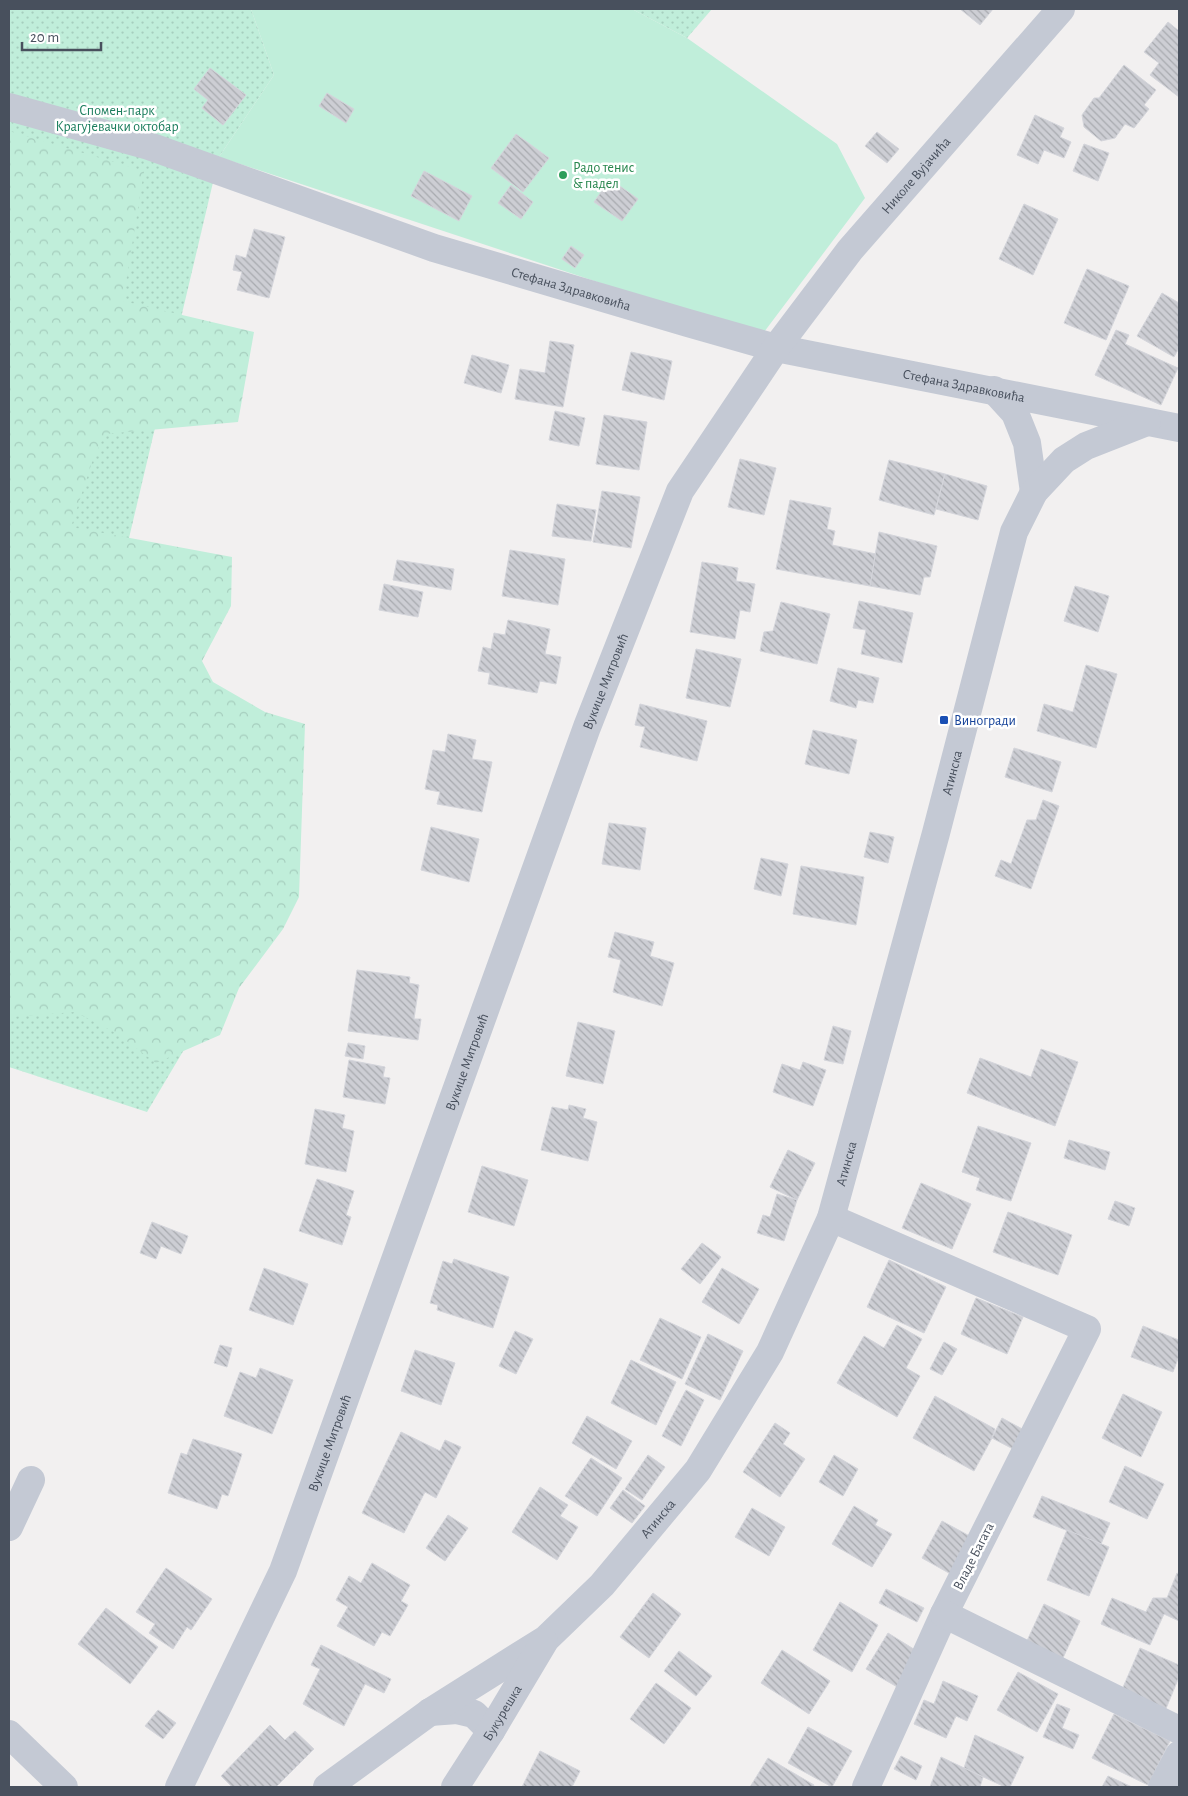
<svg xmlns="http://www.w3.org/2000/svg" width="1188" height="1796" font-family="'Alegreya Sans',sans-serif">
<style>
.grass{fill:url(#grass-dots)}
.forest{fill:url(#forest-crowns)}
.pitch{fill:#c0eeda}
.building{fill:url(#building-back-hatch);stroke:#d4d5db}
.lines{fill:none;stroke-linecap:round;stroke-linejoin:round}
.minor{stroke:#c4c9d4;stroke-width:28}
.leisure-dot{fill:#2e9e5b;stroke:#fff;stroke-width:2}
.transit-dot{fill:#1a4fb4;stroke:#fff;stroke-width:2}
.labels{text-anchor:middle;stroke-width:5;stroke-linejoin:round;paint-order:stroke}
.park-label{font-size:14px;fill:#1a7d5c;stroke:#fff}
.leisure-label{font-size:14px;fill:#27864d;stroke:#fff;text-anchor:start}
.street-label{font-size:14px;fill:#48505d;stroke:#fff}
.transit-label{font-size:14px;fill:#164399;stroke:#fff;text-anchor:start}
</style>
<defs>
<pattern id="grass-dots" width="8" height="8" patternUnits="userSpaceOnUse" patternTransform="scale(1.25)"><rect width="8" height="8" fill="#c0eeda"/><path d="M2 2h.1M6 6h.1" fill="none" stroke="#a6cebe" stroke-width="1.8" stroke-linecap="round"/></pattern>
<pattern id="forest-crowns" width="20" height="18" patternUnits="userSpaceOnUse" patternTransform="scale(1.25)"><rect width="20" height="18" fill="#c0eeda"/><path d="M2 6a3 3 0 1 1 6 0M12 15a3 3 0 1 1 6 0" fill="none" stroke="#a6cebe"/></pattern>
<pattern id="building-back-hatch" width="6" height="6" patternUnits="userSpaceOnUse" patternTransform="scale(1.25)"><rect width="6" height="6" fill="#cdced4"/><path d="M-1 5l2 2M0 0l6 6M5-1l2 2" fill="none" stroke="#a8aaaf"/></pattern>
</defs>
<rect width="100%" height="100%" fill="#f2f0f0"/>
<!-- grass -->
<g class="grass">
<polygon points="9,9 251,9 274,75 219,157 82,737 242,952 147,1112 9,1067"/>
<polygon points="632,9 712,9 687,38"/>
</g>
<!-- forest -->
<polygon class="forest" points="9,131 144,171 123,301 254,332 238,422 105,434 92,462 71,527 232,557 231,606 202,661 213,682 265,712 305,724 299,897 283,929 239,988 220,1035 156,1063 116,1033 75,1012 9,1017"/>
<!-- pitch -->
<polygon class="pitch" points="251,9 632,9 687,38 837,144 865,198 761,336 219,157 274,75"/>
<!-- building -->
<g class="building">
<polygon points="960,9 993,9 980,25"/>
<polygon points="1168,22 1179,31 1179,97 1150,75 1159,63 1144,52"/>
<polygon points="1124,65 1156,90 1144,105 1149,109 1134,128 1125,124 1115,138 1101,141 1084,127 1082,115 1094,98 1099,98"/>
<polygon points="210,68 246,95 223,125 202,108 208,100 194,89"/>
<polygon points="327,93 354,109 346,123 319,106"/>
<polygon points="1035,115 1064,128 1060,137 1071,142 1064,158 1044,150 1038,164 1017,155"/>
<polygon points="877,132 899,149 887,163 865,146"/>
<polygon points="516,134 549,158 523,192 491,168"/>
<polygon points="1084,144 1109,153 1098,181 1073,171"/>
<polygon points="424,171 472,196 459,221 411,196"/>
<polygon points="610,179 638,199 622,221 594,202"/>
<polygon points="511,185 533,202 521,219 498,203"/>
<polygon points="1024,204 1058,219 1033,275 999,259"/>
<polygon points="254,229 285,237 269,298 237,290 242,272 233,270 236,255 246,258"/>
<polygon points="571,246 584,255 575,268 562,259"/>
<polygon points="1087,269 1129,286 1106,340 1064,323"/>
<polygon points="1162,293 1179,303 1179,348 1174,357 1137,336"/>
<polygon points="1116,330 1129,335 1125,344 1178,368 1161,405 1095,375"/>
<polygon points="550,341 574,345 563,407 515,399 520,369 545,373"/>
<polygon points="631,352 672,361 664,400 622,390"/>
<polygon points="472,355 509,365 501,393 464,383"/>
<polygon points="555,411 585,418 579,446 549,440"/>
<polygon points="604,415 647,422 639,470 596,464"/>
<polygon points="740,459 776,468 764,515 728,507"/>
<polygon points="889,460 945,474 934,515 879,500"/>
<polygon points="945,474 987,486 978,520 936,509"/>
<polygon points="602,491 640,497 631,548 593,542"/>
<polygon points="790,500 831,508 827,529 835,531 832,545 876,554 870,586 776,569"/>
<polygon points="557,504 596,510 591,541 552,536"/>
<polygon points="879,532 937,546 930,577 924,577 920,595 870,586"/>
<polygon points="510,550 565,559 558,605 502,596"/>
<polygon points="397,560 454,569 451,590 393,580"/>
<polygon points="702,562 738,568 736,581 755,584 750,612 740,610 735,639 690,632"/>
<polygon points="384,584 423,592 418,617 379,610"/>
<polygon points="1075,586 1109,596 1098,632 1064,621"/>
<polygon points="859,601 913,613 902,663 861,654 866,630 853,628"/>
<polygon points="781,602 830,614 817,664 760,651 764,632 773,631"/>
<polygon points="508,620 550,629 545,654 561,657 556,684 540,681 537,693 488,684 490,673 478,671 483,647 491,649 494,633 505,635"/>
<polygon points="696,649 741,659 730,707 686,698"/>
<polygon points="1086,665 1117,674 1096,748 1037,731 1044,704 1073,712"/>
<polygon points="838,668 879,678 873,703 858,700 856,708 830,701"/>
<polygon points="640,704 707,721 697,761 640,747 645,727 635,725"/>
<polygon points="813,730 857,740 849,774 805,764"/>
<polygon points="448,734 476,740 472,759 492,762 482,812 437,804 440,792 425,789 433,750 445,752"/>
<polygon points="1014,748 1061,762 1052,792 1005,777"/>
<polygon points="1043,800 1059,806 1031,889 995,876 1001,860 1011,864 1027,820 1036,820"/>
<polygon points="609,823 646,828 640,870 602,864"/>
<polygon points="431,827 479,839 469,882 421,870"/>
<polygon points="870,832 894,837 888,863 864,857"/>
<polygon points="761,858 788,864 781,896 754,889"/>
<polygon points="801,866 864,877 856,925 793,914"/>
<polygon points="615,932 654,942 650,956 674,963 662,1006 613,992 621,960 608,957"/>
<polygon points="357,970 410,977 409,983 419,985 414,1019 421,1019 418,1040 348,1031"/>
<polygon points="578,1022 615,1031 603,1084 566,1076"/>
<polygon points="833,1026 851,1031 843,1064 824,1060"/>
<polygon points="348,1043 365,1046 363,1059 345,1056"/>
<polygon points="1041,1049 1078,1062 1055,1126 967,1093 980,1058 1031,1077"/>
<polygon points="349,1060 385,1067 383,1077 390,1078 385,1104 343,1097"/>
<polygon points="803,1062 826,1070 813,1106 773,1092 782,1064 800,1070"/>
<polygon points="569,1105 586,1109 583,1118 597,1122 588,1161 541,1150 552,1107 568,1110"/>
<polygon points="315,1109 345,1115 342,1128 354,1131 346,1172 305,1164"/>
<polygon points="978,1126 1031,1143 1011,1201 976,1190 980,1178 962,1172"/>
<polygon points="1069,1140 1110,1152 1105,1170 1064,1158"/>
<polygon points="788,1150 815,1163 797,1200 770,1187"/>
<polygon points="482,1166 528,1180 514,1226 468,1212"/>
<polygon points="317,1179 354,1191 346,1215 351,1217 342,1245 299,1231"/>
<polygon points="921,1183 971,1204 952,1249 902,1228"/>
<polygon points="777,1194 797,1200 784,1241 757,1233 763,1215 770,1217"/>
<polygon points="1115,1201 1135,1208 1129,1226 1108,1219"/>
<polygon points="1008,1212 1072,1235 1058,1275 993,1252"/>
<polygon points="152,1222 188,1236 181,1254 161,1246 156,1259 140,1253"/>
<polygon points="702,1243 721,1257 700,1284 681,1269"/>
<polygon points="454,1259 509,1277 493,1328 437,1310 438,1305 430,1303 443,1261 452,1264"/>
<polygon points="889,1260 946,1287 924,1333 867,1307"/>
<polygon points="264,1268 308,1284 293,1325 249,1310"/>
<polygon points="722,1268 759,1289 739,1324 702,1302"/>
<polygon points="976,1298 1023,1317 1007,1354 961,1334"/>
<polygon points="660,1318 701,1337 682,1379 640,1360"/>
<polygon points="897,1325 922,1339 906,1368 920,1376 897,1417 837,1383 864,1336 884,1348"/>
<polygon points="1143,1326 1179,1340 1179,1356 1173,1372 1131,1357"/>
<polygon points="515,1331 533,1339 516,1374 499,1366"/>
<polygon points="708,1334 743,1351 720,1400 685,1384"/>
<polygon points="944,1342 957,1349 942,1375 930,1369"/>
<polygon points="220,1345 232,1348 227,1367 214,1363"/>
<polygon points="415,1350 455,1363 441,1405 401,1391"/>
<polygon points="631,1360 676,1382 656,1425 611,1403"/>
<polygon points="260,1368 293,1380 272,1434 224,1416 240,1372 256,1378"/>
<polygon points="686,1390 704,1400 681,1446 662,1436"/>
<polygon points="1123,1394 1162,1412 1141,1457 1102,1438"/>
<polygon points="935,1396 995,1429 992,1438 974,1471 913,1438"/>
<polygon points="587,1416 632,1441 616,1469 572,1443"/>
<polygon points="1002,1418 1026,1431 1015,1450 992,1438"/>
<polygon points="775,1423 790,1433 783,1444 805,1459 780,1497 743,1472"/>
<polygon points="401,1432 440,1451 445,1440 461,1447 436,1498 425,1492 404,1533 362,1513"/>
<polygon points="193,1439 242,1454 228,1496 222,1494 217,1509 168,1493 181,1453 187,1455"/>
<polygon points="648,1455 665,1467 642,1500 625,1489"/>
<polygon points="834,1455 858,1469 843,1496 819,1482"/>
<polygon points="591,1458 622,1478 597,1516 565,1496"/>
<polygon points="1125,1466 1164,1484 1147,1519 1109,1502"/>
<polygon points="540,1487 568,1505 560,1516 578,1527 557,1560 512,1532"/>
<polygon points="623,1490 645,1506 632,1523 610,1508"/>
<polygon points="1042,1496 1110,1523 1101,1544 1033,1517"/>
<polygon points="854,1506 878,1520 875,1525 892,1534 872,1567 832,1544"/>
<polygon points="752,1508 785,1527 769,1556 735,1537"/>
<polygon points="448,1515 468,1528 445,1561 426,1548"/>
<polygon points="942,1521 977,1540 956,1577 922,1558"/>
<polygon points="1067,1530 1109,1547 1089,1596 1047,1580"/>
<polygon points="372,1563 410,1585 401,1601 408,1605 390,1636 382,1632 374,1646 337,1626 348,1607 336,1600 349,1576 361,1583"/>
<polygon points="166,1568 212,1599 191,1630 187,1627 173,1649 149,1633 155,1624 136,1612"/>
<polygon points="1177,1573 1179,1574 1179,1621 1164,1614 1150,1645 1101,1624 1112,1598 1146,1612 1153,1598 1167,1598"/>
<polygon points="886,1589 924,1608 917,1622 879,1603"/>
<polygon points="653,1593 681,1614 649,1658 620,1637"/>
<polygon points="840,1602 878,1625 852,1672 813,1650"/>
<polygon points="1044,1604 1080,1621 1062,1660 1026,1643"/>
<polygon points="106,1608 158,1647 130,1684 78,1644"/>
<polygon points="888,1633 920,1653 899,1688 866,1669"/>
<polygon points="321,1645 391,1679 384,1693 365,1684 344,1726 303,1704 320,1669 311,1665"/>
<polygon points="1140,1648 1179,1665 1179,1677 1165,1711 1121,1692"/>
<polygon points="782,1650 830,1681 809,1714 761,1683"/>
<polygon points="679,1651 712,1676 696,1696 664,1671"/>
<polygon points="1018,1672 1058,1694 1037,1732 997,1710"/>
<polygon points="943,1681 978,1696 967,1721 956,1716 946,1738 914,1724 924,1700 934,1704"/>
<polygon points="656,1683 691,1708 664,1744 630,1719"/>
<polygon points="1057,1704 1070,1709 1062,1728 1079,1735 1073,1749 1043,1737"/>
<polygon points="158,1710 176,1723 163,1739 145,1726"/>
<polygon points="1114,1714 1170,1741 1148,1785 1092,1758"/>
<polygon points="270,1725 285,1740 295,1731 314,1749 276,1787 232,1787 221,1776"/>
<polygon points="808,1727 852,1751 832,1787 788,1763"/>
<polygon points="975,1735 1024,1757 1010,1787 1005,1787 964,1768"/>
<polygon points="540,1751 580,1771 572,1787 522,1787"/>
<polygon points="901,1756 922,1766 916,1780 894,1769"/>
<polygon points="941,1757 983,1777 980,1787 930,1787"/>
<polygon points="768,1758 814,1785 813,1787 750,1787"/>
<polygon points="1108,1776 1132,1787 1102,1787"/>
</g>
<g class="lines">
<!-- minor -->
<g class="minor">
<path id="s1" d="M9 107 149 146 434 248 688 323 776 348 1179 428"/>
<polyline points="994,390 1015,413 1027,443 1034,492"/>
<polyline points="831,1218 1087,1329 944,1614 866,1787"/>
<polyline points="9,1527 31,1480"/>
<polyline points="944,1614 1179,1730"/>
<polyline points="430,1712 457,1710 474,1714 491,1731"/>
<polyline points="9,1734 64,1787"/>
<path id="s2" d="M179 1787 283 1571 587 727 680 491 776 348 850 250 1061 9"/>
<path id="s3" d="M327 1787 430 1712 546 1639 602 1585 698 1470 770 1352 831 1218 936 833 1014 532 1034 492 1064 460 1086 446 1147 422"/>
<path id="s4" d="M455 1787 491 1731 544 1642"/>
<polyline points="1162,1787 1179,1755"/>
</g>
</g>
<!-- markers -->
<circle class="leisure-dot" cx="563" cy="175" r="5"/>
<rect class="transit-dot" x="939" y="715" width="10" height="10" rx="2.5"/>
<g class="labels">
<!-- park labels -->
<g class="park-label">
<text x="117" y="115">Спомен-парк<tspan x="117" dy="16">Крагујевачки октобар</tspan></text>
</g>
<!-- leisure labels -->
<g class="leisure-label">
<text x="573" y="172">Радо тенис<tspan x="573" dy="16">&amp; падел</tspan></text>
</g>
<!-- street labels -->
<g class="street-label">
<text dy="5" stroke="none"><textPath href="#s2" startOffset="1785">Николе Вујачића</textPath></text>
<text dy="5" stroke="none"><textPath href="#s1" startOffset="591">Стефана Здравковића</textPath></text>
<text dy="5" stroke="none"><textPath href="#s1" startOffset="996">Стефана Здравковића</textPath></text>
<text dy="5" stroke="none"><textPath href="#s2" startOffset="1186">Вукице Митровић</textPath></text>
<text dy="5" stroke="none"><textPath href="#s3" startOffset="1239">Атинска</textPath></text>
<text dy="5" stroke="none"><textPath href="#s2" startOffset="781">Вукице Митровић</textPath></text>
<text dy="5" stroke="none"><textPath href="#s3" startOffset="834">Атинска</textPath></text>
<text dy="5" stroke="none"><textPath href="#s2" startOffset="376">Вукице Митровић</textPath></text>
<text dy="5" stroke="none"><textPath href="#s3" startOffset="429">Атинска</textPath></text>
<text transform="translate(973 1556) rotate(-63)" y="5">Владе Багата</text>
<text dy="5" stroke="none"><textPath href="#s4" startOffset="88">Букурешка</textPath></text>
</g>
<!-- transit labels -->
<g class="transit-label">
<text x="954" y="725">Виногради</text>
</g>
</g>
<!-- border -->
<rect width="1188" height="1796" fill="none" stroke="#48505d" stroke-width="20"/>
<!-- scale -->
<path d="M22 42v8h79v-8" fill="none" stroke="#48505d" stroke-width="2.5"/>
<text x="30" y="42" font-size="15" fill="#48505d" stroke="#ffffff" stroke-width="4" paint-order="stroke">20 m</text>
</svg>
